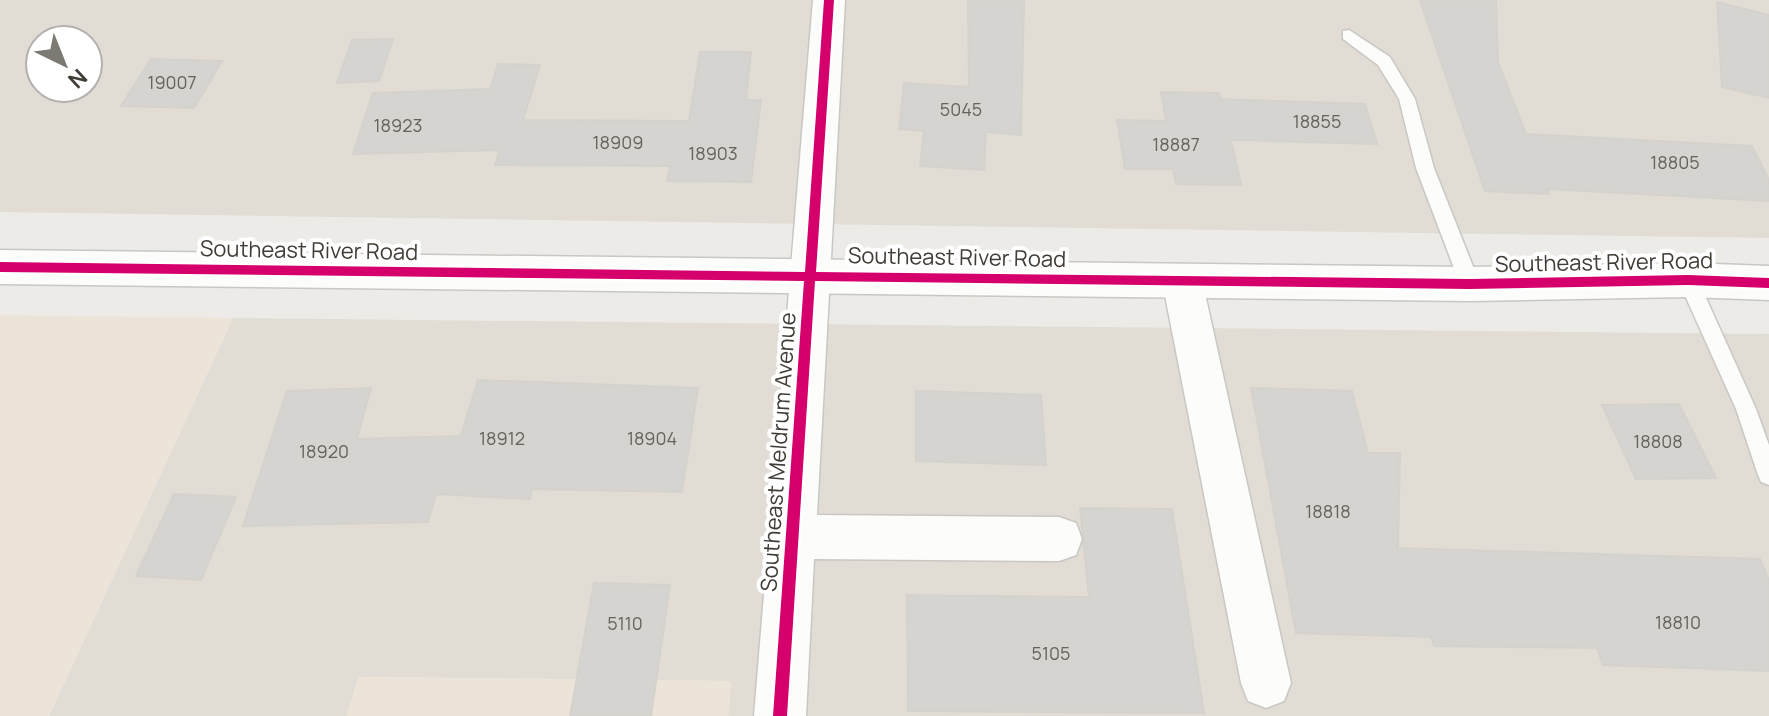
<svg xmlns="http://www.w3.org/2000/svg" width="1769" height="716" font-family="Manrope,sans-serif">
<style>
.residential{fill:#e1ddd5;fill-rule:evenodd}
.commercial{fill:#ece4d8}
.building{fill:#d6d4d0;stroke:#d5d2cd;stroke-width:2}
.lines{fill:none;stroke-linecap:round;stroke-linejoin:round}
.service-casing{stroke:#c9c7c3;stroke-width:3}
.minor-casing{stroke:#c9c7c3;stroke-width:3}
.tertiary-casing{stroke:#c9c7c3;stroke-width:3}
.service{fill:#fcfcfb;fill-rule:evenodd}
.minor{fill:#fcfcfb;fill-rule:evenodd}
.tertiary{fill:#fcfcfb;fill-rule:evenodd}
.cycleway-casing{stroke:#fff;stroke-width:5}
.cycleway{fill:#d6006c;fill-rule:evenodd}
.labels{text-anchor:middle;stroke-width:8;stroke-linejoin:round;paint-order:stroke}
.number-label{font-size:18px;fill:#67635c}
.street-label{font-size:22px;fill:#413c35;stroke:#fff}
</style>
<rect width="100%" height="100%" fill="#edebe7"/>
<!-- residential -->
<g class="residential">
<path d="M0 0H1769V238L0 212ZM40 40H88V88H40Z"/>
<polygon points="233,318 1769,334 1769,716 728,716 731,681 359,677 347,716 49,716"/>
</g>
<!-- commercial -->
<g class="commercial">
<polygon points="0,315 233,318 49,716 0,716"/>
<polygon points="358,677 731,681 728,716 347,716"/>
</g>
<!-- building -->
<g class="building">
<polygon points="968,0 1024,0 1021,135 986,132 984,170 920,166 924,131 899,129 904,83 969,87"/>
<polygon points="1420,0 1496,0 1498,62 1526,134 1752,146 1769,180 1769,201 1548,189 1549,194 1485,191"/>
<polygon points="1717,2 1769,15 1769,98 1722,87"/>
<polygon points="393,39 379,81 337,83 352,40"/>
<polygon points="700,52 751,52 746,100 761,100 751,182 667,181 670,166 495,165 500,150 353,154 373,93 490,89 498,64 540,65 523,120 689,121"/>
<polygon points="151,59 222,61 194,108 121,106"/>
<polygon points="1161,92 1219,93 1221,99 1365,104 1377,144 1231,140 1241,185 1176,184 1173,169 1125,169 1117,120 1166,121"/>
<polygon points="478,380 698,388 682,492 532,489 530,499 436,494 428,522 243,526 287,391 371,388 357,439 461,436"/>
<polygon points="1251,388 1352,391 1368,453 1400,453 1398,548 1760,559 1769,580 1769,671 1603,665 1597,648 1434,646 1431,637 1296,633"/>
<polygon points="916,391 1041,395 1046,465 916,461"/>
<polygon points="1679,404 1716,478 1636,479 1602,405"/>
<polygon points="174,494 236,497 201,580 136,576"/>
<polygon points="1080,508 1172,509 1204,713 908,711 907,595 1089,597"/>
<polygon points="594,583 670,585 651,716 570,716"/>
</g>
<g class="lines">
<defs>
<g id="service">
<polygon points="1349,30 1390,57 1415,99 1434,168 1480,284 1477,290 1463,290 1460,284 1416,168 1399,99 1378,65 1343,39 1343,31"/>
<polygon points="1688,272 1695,275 1698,280 1756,409 1769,445 1769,485 1761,482 1758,475 1736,409 1678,280 1681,275"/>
</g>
<g id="minor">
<polygon points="813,0 845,0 817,515 1059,517 1076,523 1082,539 1076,555 1059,561 814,559 806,716 754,716"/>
<polygon points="1182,264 1196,268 1202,280 1291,683 1284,701 1266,708 1248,701 1241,683 1162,280 1168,268"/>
</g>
<polygon id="tertiary" points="0,250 1470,267 1688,263 1769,266 1769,300 1688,297 1470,301 0,284"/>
</defs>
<!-- service casing -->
<use href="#service" class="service-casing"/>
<!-- minor casing -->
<use href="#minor" class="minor-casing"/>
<!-- tertiary casing -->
<use href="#tertiary" class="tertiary-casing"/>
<!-- service -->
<use href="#service" class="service"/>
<!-- minor -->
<use href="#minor" class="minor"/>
<!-- tertiary -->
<use href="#tertiary" class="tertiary"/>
<defs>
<polygon id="cycleway" points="824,0 834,0 816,272 1470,279 1688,275 1769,278 1769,288 1688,285 1470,289 815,281 787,716 773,716 804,281 0,272 0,262 805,272"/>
</defs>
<!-- cycleway casing -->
<use href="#cycleway" class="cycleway-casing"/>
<!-- cycleway -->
<use href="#cycleway" class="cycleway"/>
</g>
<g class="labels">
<!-- number labels -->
<g class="number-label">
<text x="172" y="89">19007</text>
<text x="961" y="116">5045</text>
<text x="1317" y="128">18855</text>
<text x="398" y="132">18923</text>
<text x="618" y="149">18909</text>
<text x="1176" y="151">18887</text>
<text x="713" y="160">18903</text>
<text x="1675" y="169">18805</text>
<text x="502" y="445">18912</text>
<text x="652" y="445">18904</text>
<text x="1658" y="448">18808</text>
<text x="324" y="458">18920</text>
<text x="1328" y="518">18818</text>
<text x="1678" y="629">18810</text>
<text x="625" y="630">5110</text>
<text x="1051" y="660">5105</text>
</g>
<!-- street labels -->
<g class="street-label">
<text transform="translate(309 250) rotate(1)" y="8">Southeast River Road</text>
<text transform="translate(957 257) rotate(1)" y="8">Southeast River Road</text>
<text transform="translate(1604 262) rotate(-1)" y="8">Southeast River Road</text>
<text transform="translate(778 452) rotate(-86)" y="8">Southeast Meldrum Avenue</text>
</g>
</g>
<!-- north arrow -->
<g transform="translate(64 64) rotate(137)"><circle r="38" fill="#ffffff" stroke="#b3b1ae" stroke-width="2"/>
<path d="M0-6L14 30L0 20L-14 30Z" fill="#7d7973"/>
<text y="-12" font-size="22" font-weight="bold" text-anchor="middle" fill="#413c35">N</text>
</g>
</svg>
